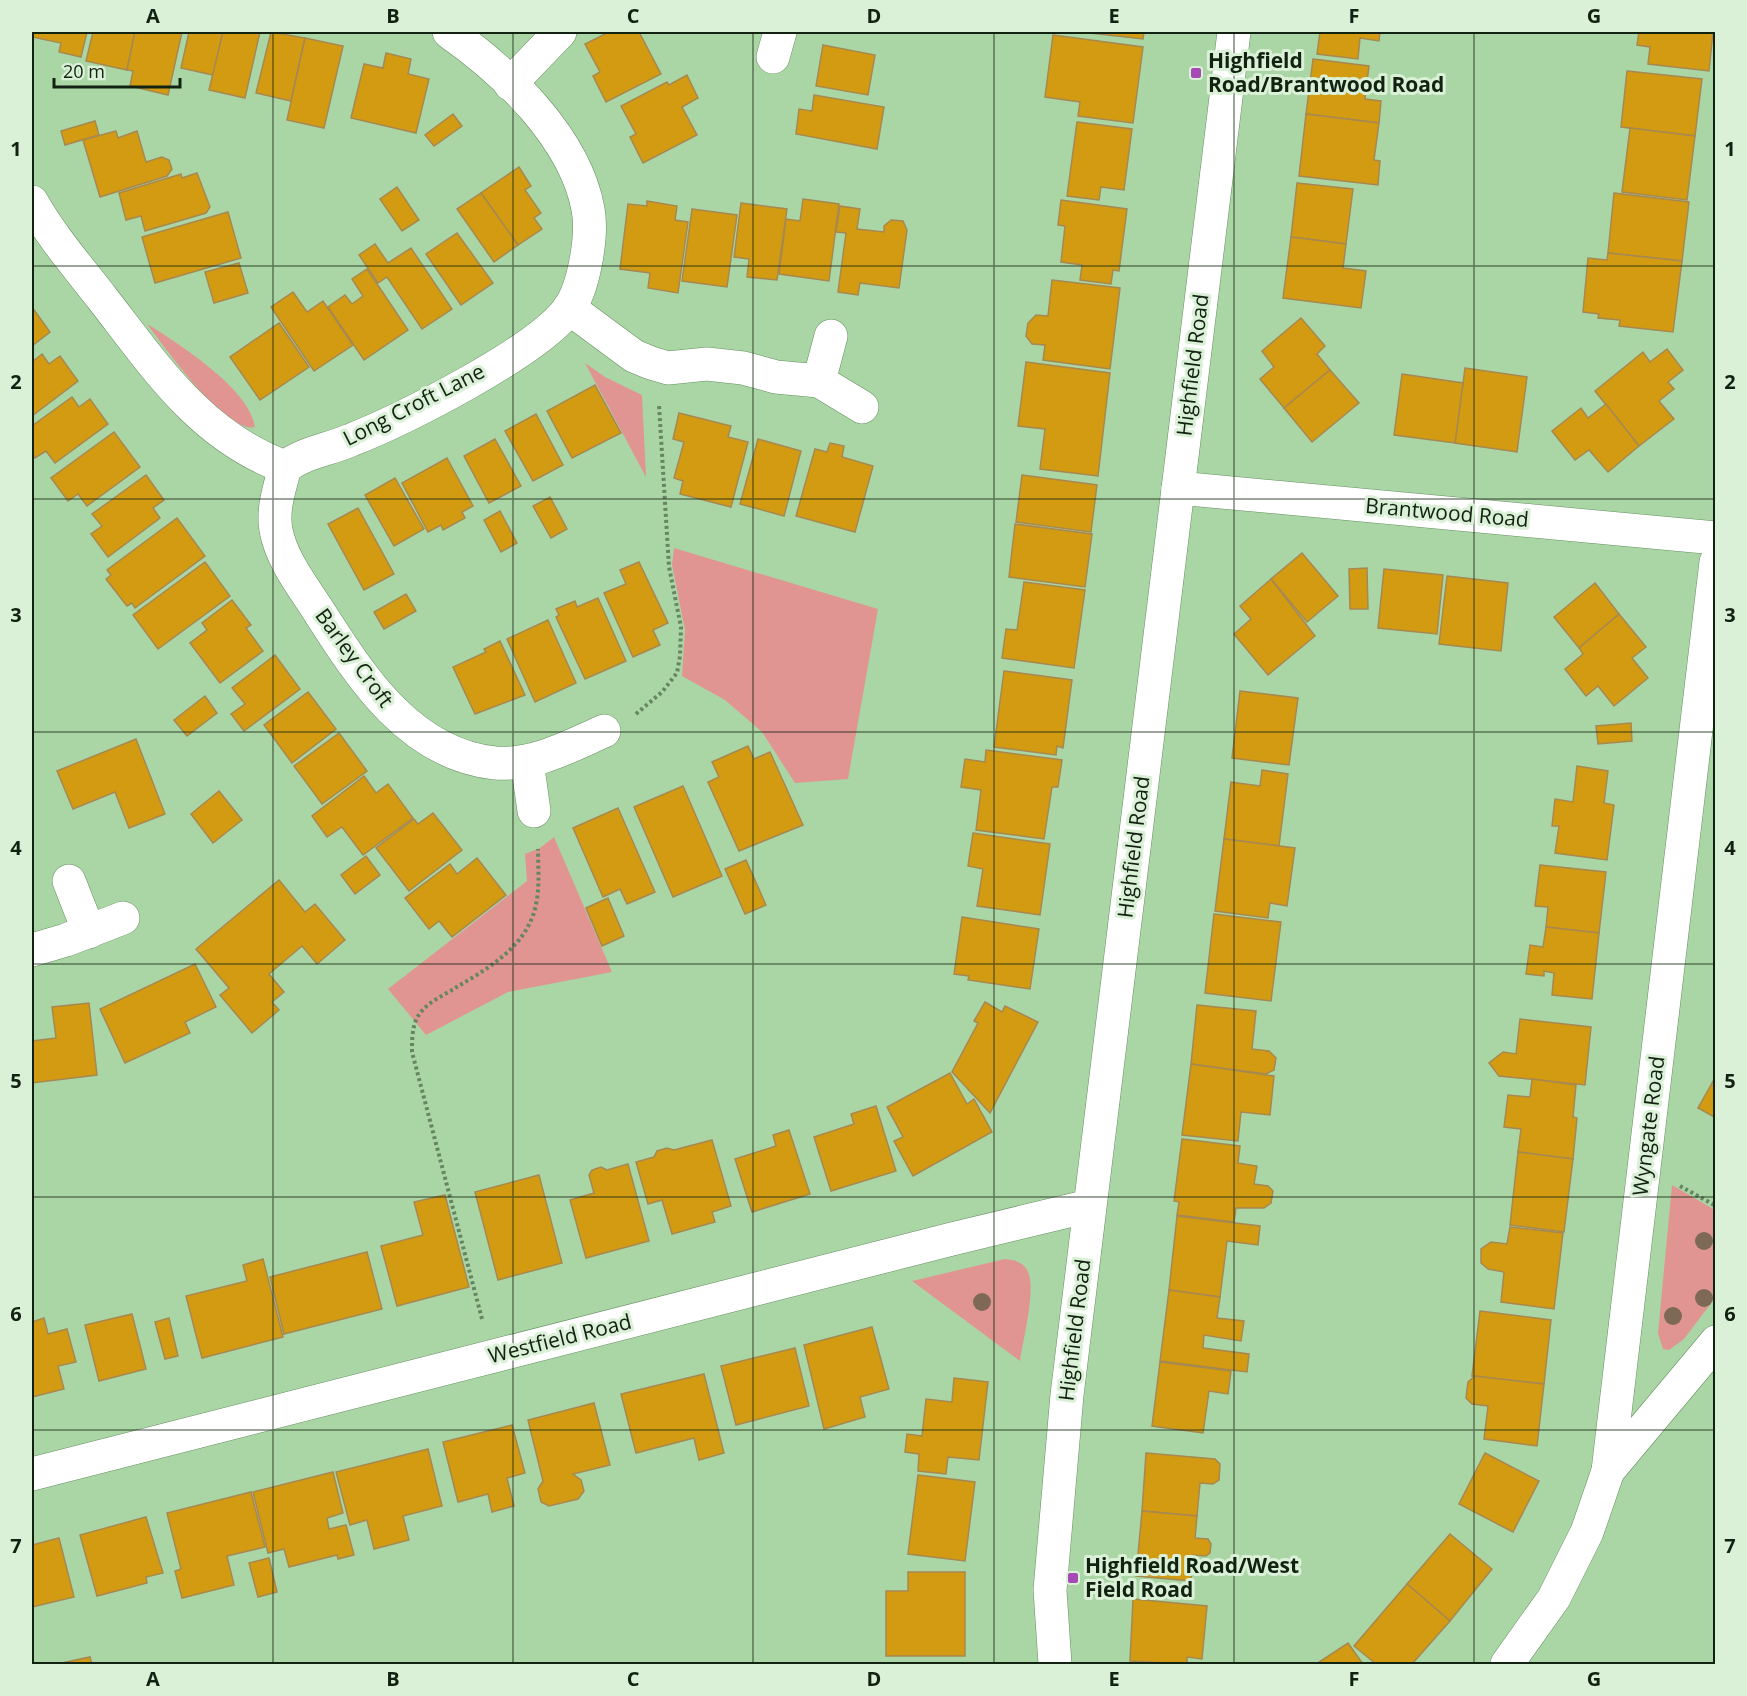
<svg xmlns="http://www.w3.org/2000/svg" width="1747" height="1696" font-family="'Open Sans',sans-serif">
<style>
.green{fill:#e19592}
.building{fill:#d39b11;stroke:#a68851;stroke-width:1.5}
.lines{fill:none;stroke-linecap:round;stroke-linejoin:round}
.street-casing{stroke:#668f61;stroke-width:34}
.secondary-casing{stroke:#668f61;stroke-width:34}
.path{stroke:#668562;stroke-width:4;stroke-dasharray:3 3;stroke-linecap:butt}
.street{stroke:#fff;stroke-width:33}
.secondary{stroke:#fff;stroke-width:33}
.tree{fill:#7e6956}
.grid{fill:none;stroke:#122210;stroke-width:1.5;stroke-opacity:0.55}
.poi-dot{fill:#a549b4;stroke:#daf0d7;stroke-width:2}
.labels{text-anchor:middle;stroke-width:6;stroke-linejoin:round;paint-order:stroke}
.poi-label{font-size:21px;font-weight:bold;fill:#122210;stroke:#daf0d7;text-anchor:start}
.street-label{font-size:21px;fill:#122210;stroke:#daf0d7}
.neatline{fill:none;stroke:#122210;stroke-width:2}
.grid-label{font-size:20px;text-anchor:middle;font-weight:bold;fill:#122210}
</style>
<rect width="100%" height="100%" fill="#aad6a5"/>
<!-- green -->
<g class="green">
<path d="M147 324C178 343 250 389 255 427 225 434 165 347 147 324Z"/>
<polygon points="585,363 605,377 642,395 646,477"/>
<polygon points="674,548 878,609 848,779 795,783 762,732 725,700 682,676 685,630 672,565"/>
<polygon points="554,837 612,972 508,992 426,1035 388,989 527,881 525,854 540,848"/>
<polygon points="1672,1185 1715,1210 1715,1298 1684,1339 1669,1350 1663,1349 1658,1333"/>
<path d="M1005 1259C1014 1260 1024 1262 1028 1272 1036 1290 1023 1340 1020 1361L912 1281Z"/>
</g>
<!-- building -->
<g class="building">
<polygon points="32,32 87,32 81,57 59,52 61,43 32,37"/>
<polygon points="93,32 135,32 127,70 86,61"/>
<polygon points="135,32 182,32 168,95 130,86 133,71 127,70"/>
<polygon points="189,32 223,32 213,75 181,68"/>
<polygon points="223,32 260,32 245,98 209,90"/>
<polygon points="271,32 305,38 291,101 256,93"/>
<polygon points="609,32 639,32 661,74 606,102 593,76 600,72 585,44"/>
<polygon points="1081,32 1144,32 1143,39"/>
<polygon points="1320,32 1380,32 1379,41 1360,38 1358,59 1317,54"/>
<polygon points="1639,32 1713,32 1709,71 1648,64 1650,47 1637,45"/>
<polygon points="1053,35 1143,47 1133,123 1078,116 1080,102 1045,97"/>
<polygon points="305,38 343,46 324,128 287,120"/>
<polygon points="823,45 875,55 868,95 816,86"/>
<polygon points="386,53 411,59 408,74 429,79 416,133 351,118 364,64 383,68"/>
<polygon points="1313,59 1369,66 1365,99 1381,101 1379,123 1306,114"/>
<polygon points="1627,71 1702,79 1695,136 1621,127"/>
<polygon points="687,75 698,98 682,107 697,135 643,163 630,137 636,134 621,106 667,82 669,85"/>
<polygon points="814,95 884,107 877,149 796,134 799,109 812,111"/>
<polygon points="453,114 462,126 434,146 425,135"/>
<polygon points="1306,114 1379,123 1374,160 1380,161 1378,185 1299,176"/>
<polygon points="95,121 99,135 65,145 61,131"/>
<polygon points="1077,122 1132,129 1124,190 1101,187 1099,200 1067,196"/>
<polygon points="1630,128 1695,136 1687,200 1622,192"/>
<polygon points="116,131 118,138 137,131 146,162 162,157 169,160 172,169 167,176 100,197 83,140"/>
<polygon points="519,167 531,186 525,190 541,213 534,218 542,229 518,245 481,193"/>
<polygon points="197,173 210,207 206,213 145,231 141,216 126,220 119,193 181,174 182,178"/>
<polygon points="1297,183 1353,189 1346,244 1291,237"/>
<polygon points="397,187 419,220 402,231 380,199"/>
<polygon points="481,193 518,245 494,262 457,209"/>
<polygon points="1614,193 1689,202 1682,261 1608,253"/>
<polygon points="803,199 839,204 829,281 779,274 786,219 800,221"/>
<polygon points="1061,200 1127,209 1119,271 1113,270 1111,284 1080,280 1082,265 1061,262 1065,226 1058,225"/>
<polygon points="647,201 677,206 675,220 688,222 678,293 648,288 650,273 620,269 628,204 647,206"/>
<polygon points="741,203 787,209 777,280 747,277 749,259 734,257"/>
<polygon points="840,206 860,209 857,229 884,232 884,226 891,220 903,221 907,230 899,288 860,283 858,295 838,292 846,233 836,232"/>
<polygon points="692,209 737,215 727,287 682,281"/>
<polygon points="228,212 241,258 155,283 142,237"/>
<polygon points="457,233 493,283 461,305 426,254"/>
<polygon points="1291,237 1346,244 1343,268 1366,271 1361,308 1283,298"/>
<polygon points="375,244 388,263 411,248 452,309 422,329 387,277 378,283 359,255"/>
<polygon points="1608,253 1682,261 1673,332 1619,326 1620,320 1598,318 1599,314 1583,312 1588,258 1607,260"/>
<polygon points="239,263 248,293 214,303 205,272"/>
<polygon points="367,269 408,330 364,360 328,307 345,295 352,304 363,296 352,279"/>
<polygon points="1052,280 1120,288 1110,369 1043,360 1045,345 1032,344 1026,336 1028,323 1036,315 1048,316"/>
<polygon points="293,292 307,312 323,301 353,345 314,371 271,307"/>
<polygon points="32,307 50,332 32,346"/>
<polygon points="1301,318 1325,346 1317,354 1330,370 1284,408 1260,379 1274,367 1262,351"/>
<polygon points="279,323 309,367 260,400 230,357"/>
<polygon points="1667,349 1683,370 1668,382 1674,389 1659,401 1674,419 1639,446 1595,391 1643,352 1650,362"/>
<polygon points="42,354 49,364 60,356 78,381 32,416 32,362"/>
<polygon points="1026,362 1110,373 1098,476 1040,469 1045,429 1018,426"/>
<polygon points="1465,368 1527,377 1517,452 1455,443"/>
<polygon points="1330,370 1359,403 1312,442 1284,408"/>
<polygon points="1402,374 1463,383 1455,443 1394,435"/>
<polygon points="595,385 621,433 572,458 547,411"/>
<polygon points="72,397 79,407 90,399 108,424 55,463 46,451 35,458 32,453 32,426"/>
<polygon points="1606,404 1639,446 1608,472 1589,450 1575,460 1552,431 1581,408 1588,418"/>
<polygon points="679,413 731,426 728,437 748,442 731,507 680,494 683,481 674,478 684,442 673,439"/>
<polygon points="536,414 563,465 533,481 505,431"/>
<polygon points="114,432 140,467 87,506 78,494 68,501 51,478"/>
<polygon points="495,439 521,486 489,503 464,456"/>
<polygon points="758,439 801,451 784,516 740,504"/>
<polygon points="830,443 844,446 842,457 873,466 855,532 796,516 815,449 827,452"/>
<polygon points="447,458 473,506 462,512 465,518 443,530 441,525 428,532 402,483"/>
<polygon points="146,475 164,500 153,508 160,518 108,557 91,534 102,526 92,514"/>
<polygon points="1022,475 1097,485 1091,532 1016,522"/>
<polygon points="395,478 424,529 394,546 365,495"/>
<polygon points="550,497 567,529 551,538 533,506"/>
<polygon points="358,508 394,574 364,590 328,524"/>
<polygon points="500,511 517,543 501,552 484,520"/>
<polygon points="177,518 205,556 135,608 132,603 127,606 106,579 111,575 107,570"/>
<polygon points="1015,524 1092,534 1085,587 1009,577"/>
<polygon points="1302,553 1338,596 1307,622 1271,579"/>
<polygon points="205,562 230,596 158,649 133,615"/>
<polygon points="639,562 668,623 653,630 660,645 633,657 604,593 626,584 620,570"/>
<polygon points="1367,568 1368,609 1350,609 1349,569"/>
<polygon points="1384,569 1443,575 1437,634 1378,628"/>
<polygon points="1447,576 1508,583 1501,651 1439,644"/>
<polygon points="1271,579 1315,636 1268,675 1234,634 1251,619 1240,606"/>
<polygon points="1024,582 1085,590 1074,668 1002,658 1006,629 1017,630"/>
<polygon points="1595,583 1619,614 1579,648 1554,617"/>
<polygon points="406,594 416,611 384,629 374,612"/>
<polygon points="598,598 626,661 585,679 556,617 559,615 556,609 575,601 577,607"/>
<polygon points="232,600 251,625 246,628 263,651 220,683 190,643 207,630 202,623"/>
<polygon points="1619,614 1646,647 1632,658 1648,678 1614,706 1598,686 1586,696 1565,669 1583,654 1579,648"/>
<polygon points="548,620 576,683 535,702 507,639"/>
<polygon points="500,641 525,695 475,714 453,667 486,652 484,649"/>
<polygon points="275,655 300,689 244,731 231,714 245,704 232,688"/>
<polygon points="1004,671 1072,680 1063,748 1057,746 1056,755 994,747"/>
<polygon points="1240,691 1298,698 1289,765 1232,758"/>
<polygon points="308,692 336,729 292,763 264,725"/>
<polygon points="205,696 217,713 187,736 174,720"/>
<polygon points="1631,723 1632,741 1598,744 1596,726"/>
<polygon points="339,733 367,771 322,804 294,766"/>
<polygon points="136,739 165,814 129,828 115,792 73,809 57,771"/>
<polygon points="748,746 754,759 770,752 803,825 739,851 708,782 719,777 712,762"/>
<polygon points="986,750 1062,760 1058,787 1052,787 1044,839 976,830 981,790 961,787 965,759 985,762"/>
<polygon points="1577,766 1608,771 1604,803 1614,805 1607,860 1555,853 1559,826 1552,826 1555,799 1573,802"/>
<polygon points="1262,770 1288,774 1279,846 1224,839 1231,782 1260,786"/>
<polygon points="364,776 376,793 388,784 413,818 363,855 342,827 327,837 312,816"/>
<polygon points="683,786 722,876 673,897 634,807"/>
<polygon points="219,791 242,820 213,843 191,814"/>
<polygon points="618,808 655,892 627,904 620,889 603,897 573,828"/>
<polygon points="433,813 462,850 409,891 376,848 414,819 418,824"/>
<polygon points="973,833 1050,844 1040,915 977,906 983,869 968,866"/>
<polygon points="1224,839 1295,848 1287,906 1270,903 1268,918 1215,911"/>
<polygon points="366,856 380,875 355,894 341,875"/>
<polygon points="477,858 506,895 452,937 439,921 429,929 405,898 450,864 457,874"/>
<polygon points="746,860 766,905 745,914 725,869"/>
<polygon points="1540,865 1606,872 1599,933 1546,927 1548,907 1535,906"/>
<polygon points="279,880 305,912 315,904 345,940 317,964 302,946 269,974 284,992 272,1002 279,1010 252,1033 220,995 229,988 196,949"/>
<polygon points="608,898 624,936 602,946 586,908"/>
<polygon points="1214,914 1281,922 1271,1001 1205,993"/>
<polygon points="962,917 1039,929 1030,989 968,980 969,976 954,974"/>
<polygon points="1546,927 1599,933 1592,999 1552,995 1554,973 1544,971 1544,976 1526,974 1530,945 1543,947"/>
<polygon points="195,964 216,1007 185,1022 190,1033 125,1063 100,1009"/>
<polygon points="985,1002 1002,1012 1005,1006 1038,1022 990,1113 952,1072 978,1023 974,1021"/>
<polygon points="89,1003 97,1075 32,1083 32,1041 56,1038 52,1007"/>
<polygon points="1197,1005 1256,1011 1252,1049 1269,1051 1276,1058 1274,1070 1266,1074 1191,1064"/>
<polygon points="1520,1019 1591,1027 1585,1085 1499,1076 1489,1063 1503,1052 1516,1054"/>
<polygon points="1191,1064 1274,1076 1270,1115 1241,1112 1238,1141 1182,1135"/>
<polygon points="950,1073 967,1104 974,1099 992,1132 913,1176 894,1141 903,1137 887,1107"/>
<polygon points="1716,1076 1716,1118 1698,1108"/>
<polygon points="1532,1079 1576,1085 1573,1117 1577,1118 1573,1159 1518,1152 1521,1129 1504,1127 1508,1095 1530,1097"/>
<polygon points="876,1106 896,1171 831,1191 814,1137 854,1124 851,1114"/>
<polygon points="789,1130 810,1194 752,1212 735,1159 776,1146 773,1135"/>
<polygon points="1182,1139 1240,1146 1238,1163 1257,1166 1254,1184 1268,1186 1273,1191 1271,1203 1264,1208 1236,1208 1234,1222 1177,1215 1179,1202 1174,1201"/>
<polygon points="712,1140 731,1206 712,1212 715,1222 672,1234 662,1200 648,1204 636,1162 654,1157 657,1151 667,1148 674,1150"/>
<polygon points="1518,1152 1573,1159 1564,1232 1510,1225"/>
<polygon points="628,1164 649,1241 586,1258 570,1200 594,1193 589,1175 592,1170 601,1167 607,1170"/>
<polygon points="539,1175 562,1263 498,1280 475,1192"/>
<polygon points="445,1195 469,1287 397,1306 381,1246 423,1235 414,1202"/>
<polygon points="1177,1216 1260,1226 1258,1245 1227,1241 1220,1297 1169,1290"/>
<polygon points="1510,1227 1563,1233 1554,1309 1501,1302 1504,1272 1488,1269 1481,1263 1481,1249 1491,1242 1507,1244"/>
<polygon points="367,1252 382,1309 284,1334 270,1277"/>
<polygon points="263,1259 283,1337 202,1358 186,1296 247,1281 243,1265"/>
<polygon points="1169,1290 1220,1297 1217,1318 1244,1321 1241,1341 1204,1335 1203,1348 1249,1354 1247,1372 1160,1361"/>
<polygon points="1480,1311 1551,1320 1544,1384 1472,1376"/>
<polygon points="132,1314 146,1369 99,1381 85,1325"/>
<polygon points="44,1318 48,1334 67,1329 76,1362 58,1366 64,1389 32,1397 32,1322"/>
<polygon points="169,1318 178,1356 165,1359 155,1322"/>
<polygon points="872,1327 889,1389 860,1397 865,1417 824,1429 804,1345"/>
<polygon points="795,1348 809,1406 736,1425 721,1366"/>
<polygon points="1160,1362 1231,1371 1228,1394 1209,1391 1203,1433 1152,1426"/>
<polygon points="704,1374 724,1453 699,1460 694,1438 636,1453 621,1394"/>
<polygon points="1475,1376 1544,1384 1537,1446 1484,1439 1488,1406 1472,1404 1466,1398 1468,1382"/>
<polygon points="954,1378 988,1382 979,1460 948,1457 946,1474 918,1471 919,1454 905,1452 907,1434 922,1436 926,1399 952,1402"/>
<polygon points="594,1403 610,1465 573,1474 581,1480 584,1491 578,1499 549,1506 541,1502 538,1489 543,1481 528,1420"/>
<polygon points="512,1425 525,1473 507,1478 514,1506 492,1512 488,1494 458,1502 443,1442"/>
<polygon points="428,1449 442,1506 403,1516 409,1540 374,1549 367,1520 350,1525 336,1472"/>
<polygon points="1146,1453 1215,1459 1220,1464 1219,1480 1213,1484 1200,1483 1197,1516 1142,1511"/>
<polygon points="1485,1453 1539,1481 1513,1532 1459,1504"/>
<polygon points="333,1472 343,1513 327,1518 329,1529 346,1525 354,1555 338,1559 337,1555 289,1567 284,1549 268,1553 253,1492"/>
<polygon points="918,1475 975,1482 965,1561 908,1554"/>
<polygon points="251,1492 265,1547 227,1556 234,1585 182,1598 175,1571 181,1569 167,1513"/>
<polygon points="1142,1511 1197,1516 1195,1538 1208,1539 1211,1544 1210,1553 1206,1556 1193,1555 1191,1581 1136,1576"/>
<polygon points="146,1517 163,1573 146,1577 147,1583 97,1596 80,1535"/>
<polygon points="1450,1534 1492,1569 1450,1621 1407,1584"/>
<polygon points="59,1538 74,1597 32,1607 32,1545"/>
<polygon points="269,1558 277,1592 258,1597 249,1563"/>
<polygon points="908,1572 965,1572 965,1656 886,1656 886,1591 908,1591"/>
<polygon points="1407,1584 1450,1621 1412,1664 1376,1664 1354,1646"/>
<polygon points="1133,1599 1207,1606 1202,1659 1187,1657 1187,1664 1130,1661"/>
<polygon points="1348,1643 1363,1664 1316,1664"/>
<polygon points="90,1657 92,1664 57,1664"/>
</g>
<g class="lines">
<defs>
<g id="street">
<polyline points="773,57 780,32"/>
<polyline points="510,84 560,32"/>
<path d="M32 202C51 236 78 267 102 298 155 366 200 436 285 467 305 452 328 450 351 440 404 419 535 353 568 310 584 289 593 235 588 209 575 138 506 72 449 32"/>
<polyline points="569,308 634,356 651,363 668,368 707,364 743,368 776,377 819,381 862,407"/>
<polyline points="819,381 831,336"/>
<path d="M285 467C280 487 272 509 276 530 281 558 301 584 316 607 359 674 408 754 495 763 534 766 570 746 604 731"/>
<polyline points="1178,488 1716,538"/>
<polyline points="527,761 534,811"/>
<polyline points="69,881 89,932"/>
<polyline points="32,950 66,940 123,918"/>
<polyline points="1608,1471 1716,1342"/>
<polyline points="32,1474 952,1239 1089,1206"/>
<polyline points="1507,1664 1554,1598 1587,1532 1608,1471 1716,562"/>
</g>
<polyline id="secondary" points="1055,1664 1050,1590 1067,1395 1234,32"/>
</defs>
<!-- street casing -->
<use href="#street" class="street-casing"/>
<!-- secondary casing -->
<use href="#secondary" class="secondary-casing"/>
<!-- path -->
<g class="path">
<polyline points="636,714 662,692 677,673 680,656 681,627 669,567 659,405"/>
<polyline points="1680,1186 1716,1206"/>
<path d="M482 1319 412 1052C412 1041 412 1030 416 1020 423 1004 441 997 455 988 484 971 519 951 532 918 541 895 538 873 538 849"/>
</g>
<!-- street -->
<use href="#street" class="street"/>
<!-- secondary -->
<use href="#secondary" class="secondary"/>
</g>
<!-- trees -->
<g class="tree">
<circle cx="1704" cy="1241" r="9"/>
<circle cx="1704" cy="1298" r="9"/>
<circle cx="982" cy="1302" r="9"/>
<circle cx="1673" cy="1316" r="9"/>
</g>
<!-- grid -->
<path class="grid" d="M273 32V1664M513 32V1664M753 32V1664M994 32V1664M1234 32V1664M1474 32V1664M32 266H1716M32 499H1716M32 732H1716M32 964H1716M32 1197H1716M32 1430H1716"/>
<!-- markers -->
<g class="poi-dot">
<rect x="1190" y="67" width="12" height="12" rx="3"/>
<rect x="1067" y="1572" width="12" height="12" rx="3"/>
</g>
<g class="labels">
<!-- poi labels -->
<g class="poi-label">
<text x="1208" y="68">Highfield<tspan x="1208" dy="24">Road/Brantwood Road</tspan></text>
<text x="1085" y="1573">Highfield Road/West<tspan x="1085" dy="24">Field Road</tspan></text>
</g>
<!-- street labels -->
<g class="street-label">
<text transform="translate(1193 365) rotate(-83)" y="7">Highfield Road</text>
<text transform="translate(414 405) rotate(-27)" y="7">Long Croft Lane</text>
<text transform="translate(1447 513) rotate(5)" y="7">Brantwood Road</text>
<text transform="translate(354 658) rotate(54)" y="7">Barley Croft</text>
<text transform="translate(1134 847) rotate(-83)" y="7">Highfield Road</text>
<text transform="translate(1649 1126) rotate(-83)" y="7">Wyngate Road</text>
<text transform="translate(1075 1330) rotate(-83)" y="7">Highfield Road</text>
<text transform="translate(560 1339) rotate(-14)" y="7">Westfield Road</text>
</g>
</g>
<!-- border -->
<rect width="1747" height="1696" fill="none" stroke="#daf0d7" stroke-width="66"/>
<!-- scale -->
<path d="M54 78v9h126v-9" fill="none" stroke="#122210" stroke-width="3"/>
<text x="63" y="78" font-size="18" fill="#122210" stroke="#daf0d7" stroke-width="4.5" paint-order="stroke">20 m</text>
<rect x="33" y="33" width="1681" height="1630" class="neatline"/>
<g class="grid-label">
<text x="153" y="23">A</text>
<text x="393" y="23">B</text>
<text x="633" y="23">C</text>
<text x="874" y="23">D</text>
<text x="1114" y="23">E</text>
<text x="1354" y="23">F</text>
<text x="1594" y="23">G</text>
<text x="16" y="156">1</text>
<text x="1730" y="156">1</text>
<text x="16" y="389">2</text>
<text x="1730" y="389">2</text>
<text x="16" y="622">3</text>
<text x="1730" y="622">3</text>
<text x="16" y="855">4</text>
<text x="1730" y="855">4</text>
<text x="16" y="1088">5</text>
<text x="1730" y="1088">5</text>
<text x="16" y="1321">6</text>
<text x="1730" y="1321">6</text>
<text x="16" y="1553">7</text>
<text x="1730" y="1553">7</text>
<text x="153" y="1686">A</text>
<text x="393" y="1686">B</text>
<text x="633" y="1686">C</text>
<text x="874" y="1686">D</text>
<text x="1114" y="1686">E</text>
<text x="1354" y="1686">F</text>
<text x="1594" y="1686">G</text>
</g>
</svg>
